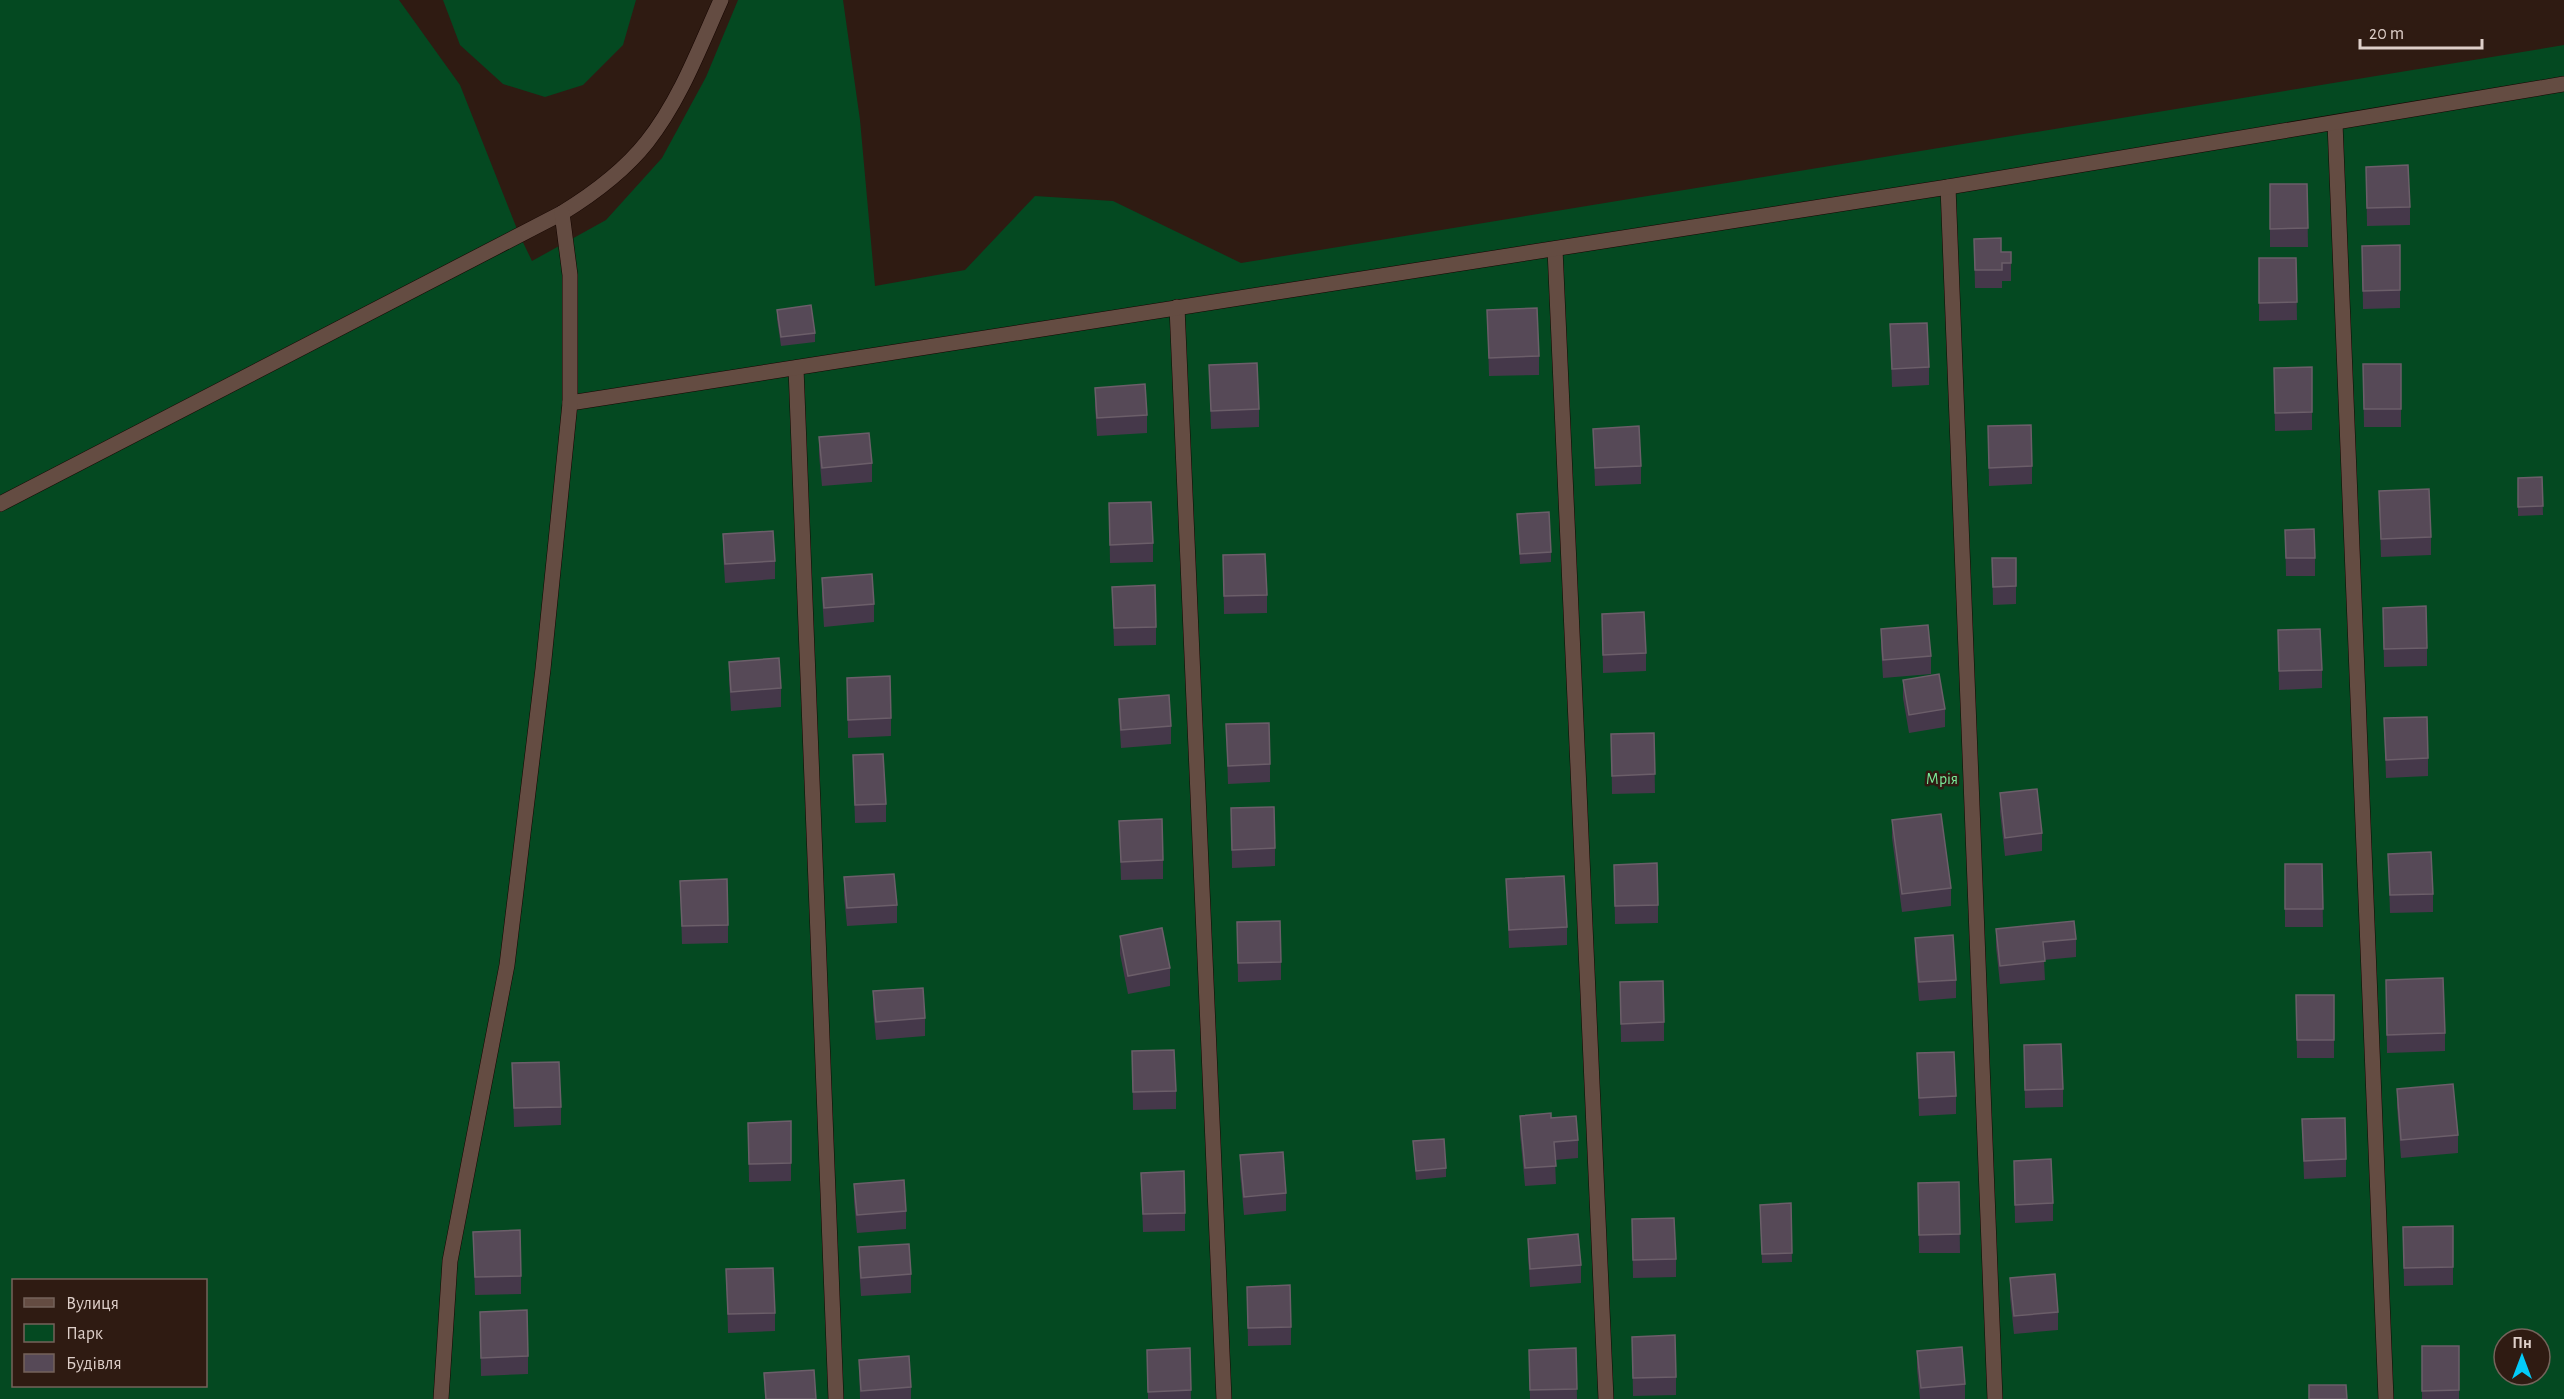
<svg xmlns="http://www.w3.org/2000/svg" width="2564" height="1399" font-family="'Alegreya Sans',sans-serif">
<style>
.green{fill:#044921;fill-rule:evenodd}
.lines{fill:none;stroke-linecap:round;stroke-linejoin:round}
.street-casing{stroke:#160501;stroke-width:16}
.street{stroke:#644c42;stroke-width:15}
.wall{fill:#45384a}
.building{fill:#564957;stroke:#6b5e69;stroke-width:1.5}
.labels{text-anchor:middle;stroke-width:5;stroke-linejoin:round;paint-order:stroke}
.park-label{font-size:16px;fill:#7aeb9a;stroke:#2f1b12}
</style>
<rect width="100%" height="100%" fill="#2f1b12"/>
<!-- green -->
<g class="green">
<path d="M0 0H399L460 85 519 234 532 261 606 220 662 158 706 77 738 0H843L860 120 875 286 965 270 1035 196 1113 201 1241 263 2564 45V1399H0ZM14 1280H206V1386H14ZM2504 1339H2540V1375H2504Z"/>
<polygon points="443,0 636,0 623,45 583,85 545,97 503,84 460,45"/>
</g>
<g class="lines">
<defs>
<g id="street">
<polyline points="2335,123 2386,1399"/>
<polyline points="1948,187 1995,1399"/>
<polyline points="1555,249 1606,1399"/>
<polyline points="1177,307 1224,1399"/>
<polyline points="796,368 836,1399"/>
<polyline points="570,403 1948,187 2564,84"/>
<path d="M0 504 562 213C593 194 624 171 647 142 680 100 699 49 721 0"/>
<polyline points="441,1399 450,1261 507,965 543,669 570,403 570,275 562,213"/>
</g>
</defs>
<!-- street casing -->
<use href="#street" class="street-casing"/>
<!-- street -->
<use href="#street" class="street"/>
</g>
<!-- wall -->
<g class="wall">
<polygon points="2366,167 2410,207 2410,225 2367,226"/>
<polygon points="2270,184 2307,184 2308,247 2270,247"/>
<polygon points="1974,239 2001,252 2011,252 2011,281 2002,281 2002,288 1975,288"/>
<polygon points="2400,245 2400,308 2363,309 2362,246"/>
<polygon points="2259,258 2296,258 2297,320 2259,321"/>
<polygon points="777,310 815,333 815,342 781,346 777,319"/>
<polygon points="1487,310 1539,356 1539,375 1489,376"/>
<polygon points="1890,324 1929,367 1929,385 1892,387"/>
<polygon points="2363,364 2401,364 2401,427 2364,427"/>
<polygon points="1209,365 1259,409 1259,427 1211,429"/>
<polygon points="2312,367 2312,430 2275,431 2274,368"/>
<polygon points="1095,388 1147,415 1147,433 1097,436 1095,406"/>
<polygon points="1988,426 2032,466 2032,484 1989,486"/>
<polygon points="1593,429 1641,466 1641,484 1595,486"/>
<polygon points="819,437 872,463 872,482 822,486 819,455"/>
<polygon points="2542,477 2543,515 2518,516 2518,478"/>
<polygon points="2379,491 2431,537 2431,555 2381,557"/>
<polygon points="1109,503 1153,543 1153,562 1110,563"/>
<polygon points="1517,514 1551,552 1551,562 1520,564"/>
<polygon points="2285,530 2315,558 2315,576 2286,576"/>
<polygon points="723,534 775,561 775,579 725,583 723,552"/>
<polygon points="1223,555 1267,595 1267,613 1224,614"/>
<polygon points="1992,558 2016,586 2016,604 1993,605"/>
<polygon points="822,578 874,604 874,622 824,627 822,596"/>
<polygon points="1112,587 1156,627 1156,645 1114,646"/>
<polygon points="2383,608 2427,648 2427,666 2384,667"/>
<polygon points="1602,614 1646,653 1646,671 1603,673"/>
<polygon points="1881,629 1931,656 1931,674 1883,678 1881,647"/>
<polygon points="2278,630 2322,670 2322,688 2279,690"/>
<polygon points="729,662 781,688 781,707 731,711 729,680"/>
<polygon points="847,678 891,718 891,736 848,738"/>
<polygon points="1903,680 1945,709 1945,727 1909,733 1903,698"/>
<polygon points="1119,699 1171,726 1171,744 1121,748 1119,717"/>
<polygon points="2384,718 2428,758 2428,776 2386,778"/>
<polygon points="1226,724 1270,764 1270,782 1228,784"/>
<polygon points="1654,733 1655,793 1612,794 1611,734"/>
<polygon points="853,755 886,804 886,822 855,823"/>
<polygon points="2000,793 2042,833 2042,851 2005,856 2000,812"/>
<polygon points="1231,808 1275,848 1275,866 1232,868"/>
<polygon points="1892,820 1951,888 1951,906 1902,912 1892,838"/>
<polygon points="1119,821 1163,860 1163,879 1121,880"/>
<polygon points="2388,854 2433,894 2433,912 2390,913"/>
<polygon points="2285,864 2322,864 2323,927 2285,927"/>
<polygon points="1614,865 1658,905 1658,923 1615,924"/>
<polygon points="844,877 897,905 897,923 847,926 844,896"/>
<polygon points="1506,879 1567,927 1567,945 1509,948"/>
<polygon points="680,881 728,925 728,943 682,944"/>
<polygon points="1237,922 1281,962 1281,980 1238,982"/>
<polygon points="1996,929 2076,939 2076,957 2044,960 2045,980 2000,984 1996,947"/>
<polygon points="1120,936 1170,968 1170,986 1128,994 1120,954"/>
<polygon points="1915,938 1956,980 1956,998 1919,1001 1915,956"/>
<polygon points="2386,980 2445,1033 2445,1051 2387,1053"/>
<polygon points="1620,982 1664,1022 1664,1041 1621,1042"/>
<polygon points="873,991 925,1018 925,1036 876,1040 873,1009"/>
<polygon points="2296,995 2334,995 2334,1058 2297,1058"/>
<polygon points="2024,1045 2063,1089 2063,1107 2025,1108"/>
<polygon points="1132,1051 1176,1091 1176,1109 1133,1110"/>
<polygon points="1917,1053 1956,1096 1956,1114 1919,1116"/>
<polygon points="512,1063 561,1107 561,1125 514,1127"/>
<polygon points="2397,1089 2458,1135 2458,1153 2401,1158 2397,1107"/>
<polygon points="1520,1116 1551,1118 1578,1140 1578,1158 1555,1160 1556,1184 1525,1186 1520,1134"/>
<polygon points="2302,1119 2346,1159 2346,1177 2304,1179"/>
<polygon points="791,1121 791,1181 749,1182 748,1123"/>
<polygon points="1413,1141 1446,1168 1446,1177 1416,1180"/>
<polygon points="1240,1155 1286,1193 1286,1211 1244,1215 1240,1173"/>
<polygon points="2014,1161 2053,1203 2053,1221 2015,1223"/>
<polygon points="1141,1173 1185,1213 1185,1231 1143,1232"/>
<polygon points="1959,1182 1960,1253 1919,1253 1918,1183"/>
<polygon points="854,1184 906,1211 906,1229 857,1233 854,1202"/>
<polygon points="1791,1203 1792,1262 1762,1263 1760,1214"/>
<polygon points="1632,1219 1676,1259 1676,1277 1633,1278"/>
<polygon points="2453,1226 2453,1285 2404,1286 2403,1227"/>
<polygon points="473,1232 521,1276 521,1294 475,1295"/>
<polygon points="1528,1239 1581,1265 1581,1283 1530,1287 1528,1257"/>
<polygon points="859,1247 911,1274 911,1293 861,1296 859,1265"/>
<polygon points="726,1269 775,1313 775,1331 728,1333"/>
<polygon points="2010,1278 2058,1312 2058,1330 2014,1334 2010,1297"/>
<polygon points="1247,1287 1291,1327 1291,1345 1248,1346"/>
<polygon points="480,1312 528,1356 528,1374 481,1376"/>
<polygon points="1632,1337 1676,1377 1676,1395 1633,1396"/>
<rect x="2422" y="1346" width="37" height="53"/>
<polygon points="1190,1348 1191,1399 1148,1399 1147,1350"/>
<polygon points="1576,1348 1577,1399 1530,1399 1529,1350"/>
<polygon points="1917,1351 1965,1384 1965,1399 1920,1399 1917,1369"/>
<polygon points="859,1360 911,1387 911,1399 860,1399"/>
<polygon points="764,1373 816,1399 765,1399"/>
</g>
<!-- building -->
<g class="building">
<polygon points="2408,165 2410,207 2367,208 2366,167"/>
<polygon points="2270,184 2307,184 2308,228 2270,229"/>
<polygon points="2001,238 2001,252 2011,252 2011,263 2002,263 2002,270 1975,270 1974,239"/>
<polygon points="2400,245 2400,290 2363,291 2362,246"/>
<polygon points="2259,258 2296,258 2297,302 2259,303"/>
<polygon points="811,305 815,333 781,337 777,310"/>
<polygon points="1537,308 1539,356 1489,358 1487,310"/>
<polygon points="1927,323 1929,367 1892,369 1890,324"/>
<polygon points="1257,363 1259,409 1211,411 1209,365"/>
<polygon points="2363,364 2401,364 2401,409 2364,409"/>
<polygon points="2312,367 2312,412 2275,413 2274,368"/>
<polygon points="1145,384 1147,415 1097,418 1095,388"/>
<polygon points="2031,425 2032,466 1989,468 1988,426"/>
<polygon points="1639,426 1641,466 1595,468 1593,429"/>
<polygon points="869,433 872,463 822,468 819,437"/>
<polygon points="2542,477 2543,506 2518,507 2518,478"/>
<polygon points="2429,489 2431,537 2381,539 2379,491"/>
<polygon points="1151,502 1153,543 1110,545 1109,503"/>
<polygon points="1549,512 1551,552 1520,554 1517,514"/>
<polygon points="2314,529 2315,558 2286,558 2285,530"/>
<polygon points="773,531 775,561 725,564 723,534"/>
<polygon points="1265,554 1267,595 1224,596 1223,555"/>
<polygon points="1992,558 2016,558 2016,586 1993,587"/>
<polygon points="872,574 874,604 824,608 822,578"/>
<polygon points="1155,585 1156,627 1114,628 1112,587"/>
<polygon points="2426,606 2427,648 2384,649 2383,608"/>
<polygon points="1644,612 1646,653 1603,655 1602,614"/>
<polygon points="1928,625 1931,656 1883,660 1881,629"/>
<polygon points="2320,629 2322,670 2279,671 2278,630"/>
<polygon points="779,658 781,688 731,692 729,662"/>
<polygon points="1939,674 1945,709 1909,715 1903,680"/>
<polygon points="890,676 891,718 848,720 847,678"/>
<polygon points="1169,695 1171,726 1121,730 1119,699"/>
<polygon points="2427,717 2428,758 2386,760 2384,718"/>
<polygon points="1269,723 1270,764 1228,766 1226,724"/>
<polygon points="1654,733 1655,774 1612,776 1611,734"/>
<polygon points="883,754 886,804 855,805 853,755"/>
<polygon points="2037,789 2042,833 2005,838 2000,793"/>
<polygon points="1274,807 1275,848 1232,850 1231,808"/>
<polygon points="1941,814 1951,888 1902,894 1892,820"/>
<polygon points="1162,819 1163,860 1121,862 1119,821"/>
<polygon points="2431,852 2433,894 2390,895 2388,854"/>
<polygon points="1657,863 1658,905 1615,906 1614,865"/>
<polygon points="2285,864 2322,864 2323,909 2285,909"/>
<polygon points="894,874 897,905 847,908 844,877"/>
<polygon points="1564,876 1567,927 1509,930 1506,879"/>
<polygon points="727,879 728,925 682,926 680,881"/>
<polygon points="1280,921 1281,962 1238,963 1237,922"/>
<polygon points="2074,921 2076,939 2043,942 2045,961 2000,966 1996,929"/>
<polygon points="1162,928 1170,968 1128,976 1120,936"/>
<polygon points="1953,935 1956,980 1919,982 1915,938"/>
<polygon points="2443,978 2445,1033 2387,1035 2386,980"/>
<polygon points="1663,981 1664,1022 1621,1024 1620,982"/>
<polygon points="923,988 925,1018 876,1022 873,991"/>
<polygon points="2296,995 2334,995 2334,1040 2297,1040"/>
<polygon points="2061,1044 2063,1089 2025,1090 2024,1045"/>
<polygon points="1174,1050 1176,1091 1133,1092 1132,1051"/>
<polygon points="1954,1052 1956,1096 1919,1098 1917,1053"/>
<polygon points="559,1062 561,1107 514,1108 512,1063"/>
<polygon points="2453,1084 2458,1135 2401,1140 2397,1089"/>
<polygon points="1551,1113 1551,1118 1576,1116 1578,1140 1554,1142 1556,1166 1525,1168 1520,1116"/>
<polygon points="2345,1118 2346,1159 2304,1161 2302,1119"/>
<polygon points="791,1121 791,1163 749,1164 748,1123"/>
<polygon points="1444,1139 1446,1168 1416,1171 1413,1141"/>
<polygon points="1283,1152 1286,1193 1244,1197 1240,1155"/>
<polygon points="2051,1159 2053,1203 2015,1205 2014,1161"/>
<polygon points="1184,1171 1185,1213 1143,1214 1141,1173"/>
<polygon points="904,1180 906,1211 857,1215 854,1184"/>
<polygon points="1959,1182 1960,1234 1919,1235 1918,1183"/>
<polygon points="1791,1203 1792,1253 1762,1254 1760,1205"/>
<polygon points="1674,1218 1676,1259 1633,1260 1632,1219"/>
<polygon points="2453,1226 2453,1267 2404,1268 2403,1227"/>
<polygon points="520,1230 521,1276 475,1277 473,1232"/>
<polygon points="1578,1234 1581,1265 1530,1269 1528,1239"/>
<polygon points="909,1244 911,1274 861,1278 859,1247"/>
<polygon points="773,1268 775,1313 728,1314 726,1269"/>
<polygon points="2055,1274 2058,1312 2014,1316 2010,1278"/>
<polygon points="1290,1285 1291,1327 1248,1328 1247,1287"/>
<polygon points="527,1310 528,1356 481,1358 480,1312"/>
<polygon points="1675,1335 1676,1377 1633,1378 1632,1337"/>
<polygon points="2422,1346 2459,1346 2459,1390 2422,1391"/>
<polygon points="1962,1347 1965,1384 1921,1388 1917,1351"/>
<polygon points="1190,1348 1191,1390 1148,1392 1147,1350"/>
<polygon points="1576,1348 1577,1389 1530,1390 1529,1350"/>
<polygon points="909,1356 911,1387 861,1391 859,1360"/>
<polygon points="814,1370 816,1399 766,1399 764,1373"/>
<polygon points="2309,1385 2346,1385 2347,1399 2309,1399"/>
</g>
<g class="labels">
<!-- park labels -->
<g class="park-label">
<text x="1942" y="784">Мрія</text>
</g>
</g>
<!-- legend -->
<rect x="12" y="1279" width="195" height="108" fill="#2f1b12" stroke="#75635b" stroke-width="1.5"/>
<rect x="24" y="1298" width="30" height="9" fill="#644c42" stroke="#75635b" stroke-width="1.5"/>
<text x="66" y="1309" font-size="18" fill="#decfc9">Вулиця</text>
<rect x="24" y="1324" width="30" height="18" fill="#044921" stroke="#75635b" stroke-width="1.5"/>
<text x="66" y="1339" font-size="18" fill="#decfc9">Парк</text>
<rect x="24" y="1354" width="30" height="18" fill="#564957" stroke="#75635b" stroke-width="1.5"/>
<text x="66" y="1369" font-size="18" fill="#decfc9">Будівля</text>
<!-- north arrow -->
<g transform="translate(2522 1357)"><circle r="28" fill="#2f1b12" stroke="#75635b" stroke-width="1.5"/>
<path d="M0-4.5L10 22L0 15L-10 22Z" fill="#03cbf9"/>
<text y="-9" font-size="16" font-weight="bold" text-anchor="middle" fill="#decfc9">Пн</text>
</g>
<!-- scale -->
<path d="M2360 39v9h122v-9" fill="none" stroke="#decfc9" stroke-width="3"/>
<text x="2369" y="39" font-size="18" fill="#decfc9" stroke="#2f1b12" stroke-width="4.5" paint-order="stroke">20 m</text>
</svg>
